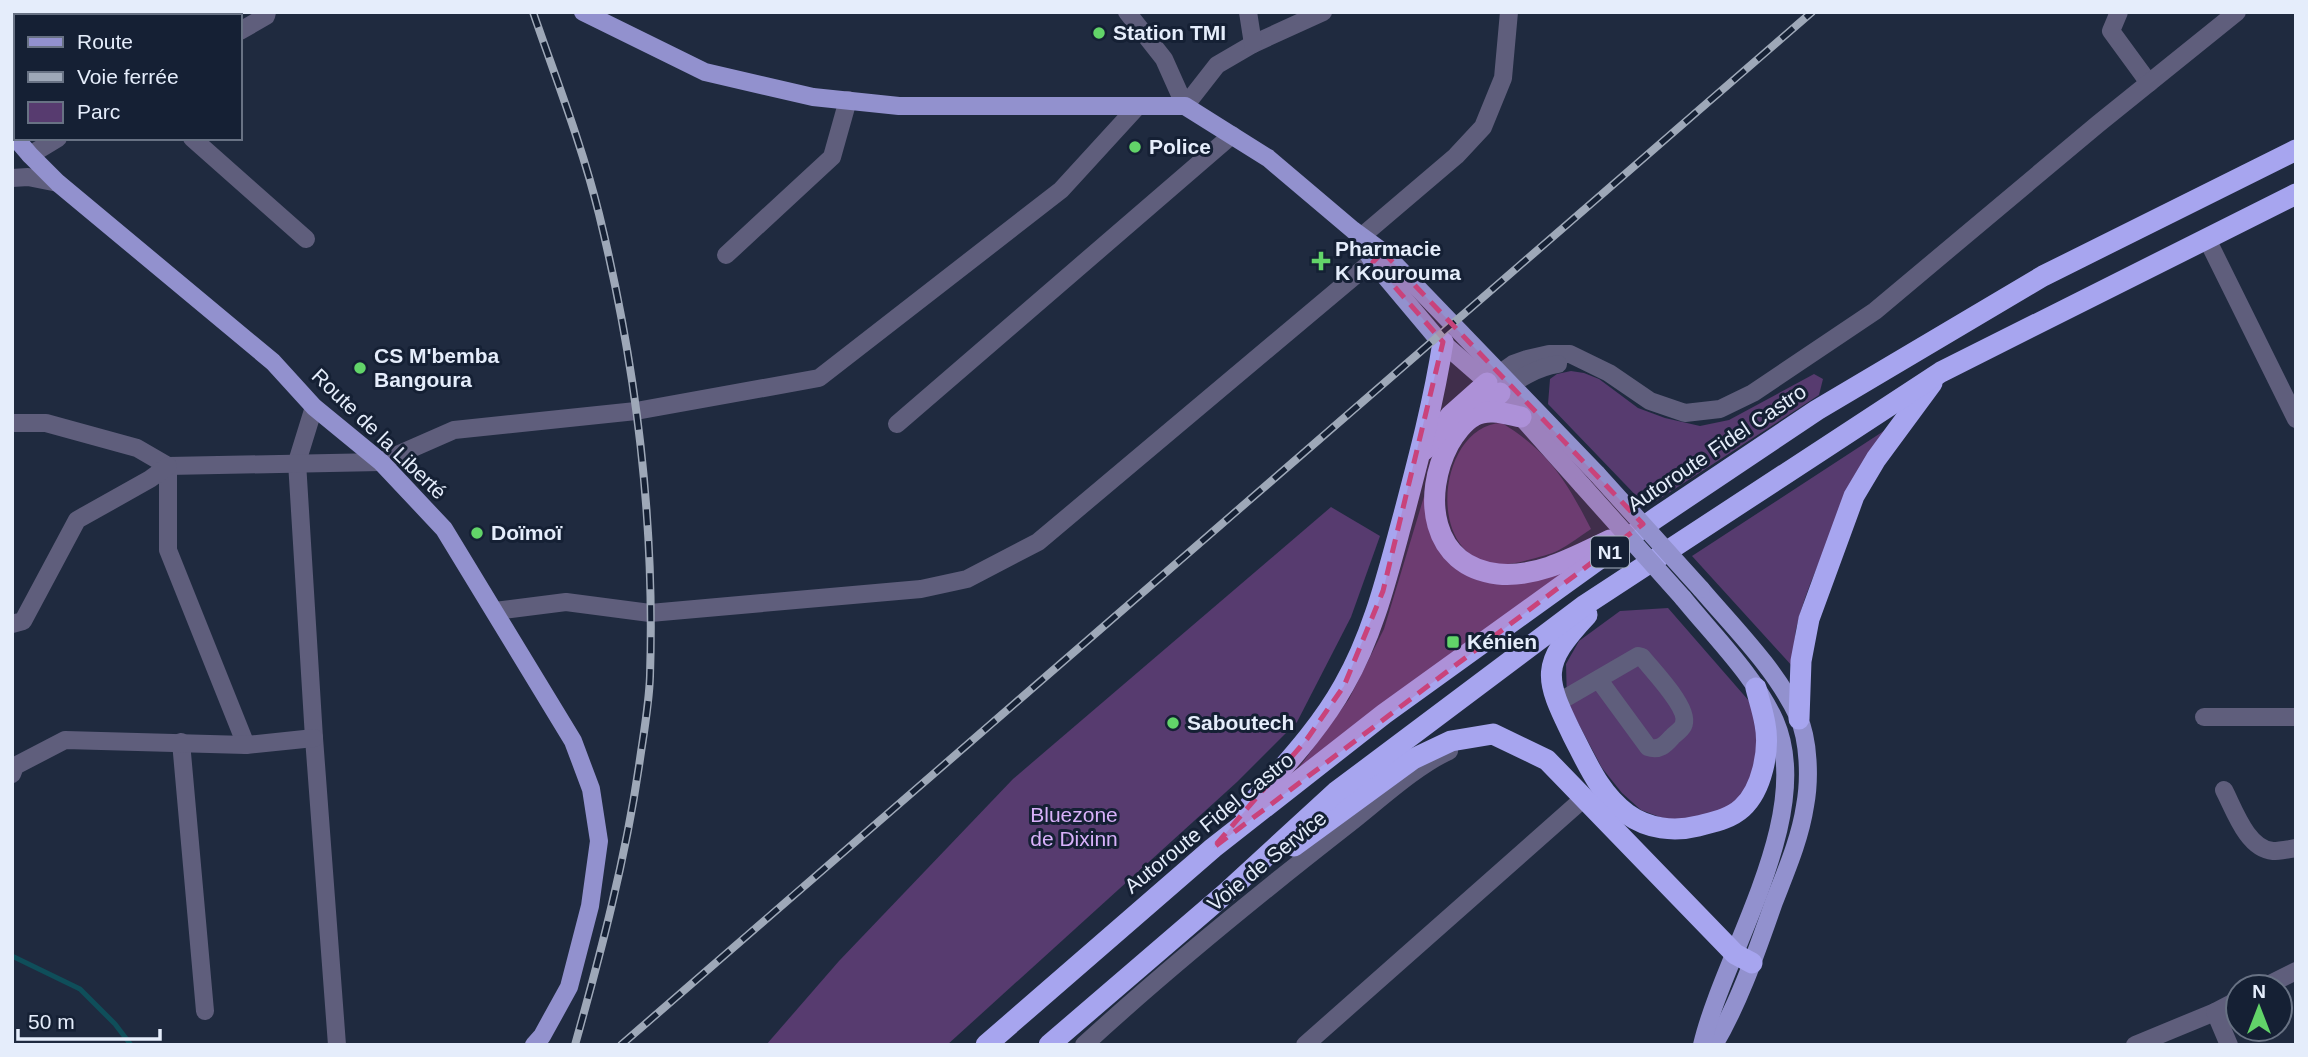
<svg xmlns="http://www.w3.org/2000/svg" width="2308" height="1057" font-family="Arial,sans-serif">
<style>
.green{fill:#573b6f}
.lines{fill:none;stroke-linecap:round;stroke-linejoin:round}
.stream{stroke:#0f4e5a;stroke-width:5}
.minor{stroke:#5f5e7c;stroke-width:18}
.major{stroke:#9291ce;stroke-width:18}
.highway{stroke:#a7a5ef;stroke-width:21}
.rail-casing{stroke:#9ea8b8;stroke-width:8}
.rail{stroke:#152034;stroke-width:5;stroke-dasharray:16;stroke-linecap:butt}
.major-bridge{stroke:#9291ce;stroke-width:18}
.marked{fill:#c9437b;fill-opacity:0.2;stroke:#c9437b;stroke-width:5;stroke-dasharray:14 9;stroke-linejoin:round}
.poi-dot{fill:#62d469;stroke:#152034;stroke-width:2.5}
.labels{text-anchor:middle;stroke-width:6;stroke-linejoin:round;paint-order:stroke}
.shield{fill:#152034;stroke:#a7b0bf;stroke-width:2}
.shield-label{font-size:19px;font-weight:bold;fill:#e5edfb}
.poi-label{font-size:21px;font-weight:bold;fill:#e5edfb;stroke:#152034;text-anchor:start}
.street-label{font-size:21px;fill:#e5edfb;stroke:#152034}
.park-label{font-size:21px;fill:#d8b1fa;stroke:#152034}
</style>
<rect width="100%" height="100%" fill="#1f2a3f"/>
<!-- green -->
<g class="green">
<polygon points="1571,371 1584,373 1599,379 1638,408 1665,418 1700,426 1729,420 1814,374 1823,379 1819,395 1647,507 1548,404 1550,379 1557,374"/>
<path d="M1502 423C1549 452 1566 480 1591 529 1580 536 1570 544 1559 550 1550 555 1538 557 1528 560 1420 593 1430 425 1502 423Z"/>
<path d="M1896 423C1859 489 1814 554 1796 629 1794 641 1794 654 1793 667L1692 556Z"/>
<polygon points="1429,480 1451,563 1477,580 1511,584 1581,565 1290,780 1349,699 1384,629"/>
<polygon points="1331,507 1380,536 1351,617 1297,722 1237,782 947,1045 766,1045 839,961 1013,779"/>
<polygon points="1668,608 1756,709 1763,734 1752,782 1736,801 1714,815 1690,821 1665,819 1641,810 1622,793 1602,768 1567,702 1566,664 1579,641 1620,611"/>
</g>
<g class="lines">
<!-- stream -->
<polyline class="stream" points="12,956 80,989 115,1024 131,1045"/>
<!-- minor -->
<g class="minor">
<polyline points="1127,12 1164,59 1185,106 1217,65 1253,44 1323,12"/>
<polyline points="1248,12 1253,44"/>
<polyline points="2119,12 2111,31 2149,83"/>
<polyline points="240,31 266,16 267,12"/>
<polyline points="192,138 306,239"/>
<polyline points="30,155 58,138"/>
<polyline points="12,178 28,177 58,183"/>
<polyline points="1362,236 1456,156 1483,127 1503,78 1509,12"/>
<polyline points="2207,239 2296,419"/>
<polyline points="726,255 832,157 848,100"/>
<polyline points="1489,381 1513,364 1527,359 1549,354 1570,354 1609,373 1650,401 1685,413 1720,409 1753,393 1875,311 2098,124 2237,12"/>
<path d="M1500 393C1518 379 1535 368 1558 364"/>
<polyline points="314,407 297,462 314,738 337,1045"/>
<polyline points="12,423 46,423 137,448 168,466 381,462 454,430 636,411 819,378 1061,190 1137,107"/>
<polyline points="897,424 1232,135"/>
<polyline points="168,466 168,550 246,745"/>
<polyline points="495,611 566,602 650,613 921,589 967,579 1038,542 1383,252"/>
<polyline points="12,624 23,621 77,520 150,479 168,466"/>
<path d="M1557 703 1638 656 1642 657C1652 670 1692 710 1683 726 1681 730 1675 734 1672 737 1665 745 1659 751 1648 747L1599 680"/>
<polyline points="2204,717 2296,717"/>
<polyline points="181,742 205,1011"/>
<polyline points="12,774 15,766 65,740 246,745 314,738"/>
<path d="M2224 790C2234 809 2247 849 2273 851 2280 851 2289 849 2296 848"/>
<polyline points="2264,987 2296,971"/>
<path d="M1084 1045C1169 967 1259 894 1350 823 1378 801 1417 765 1449 751"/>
<polyline points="1305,1045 1583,799"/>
<polyline points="2135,1045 2215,1012"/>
<polyline points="2229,1045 2215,1012 2238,1000"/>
</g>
<!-- major -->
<g class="major">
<polyline points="583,12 705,72 813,97 899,106 1185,106 1268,158 1353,230 1383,252 1597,474"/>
<polyline points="12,134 30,155 58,183 273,362 314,407 381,462 444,529 573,741 591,789 599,841 590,906 569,987 542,1036 534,1045"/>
<polyline points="1359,239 1373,262 1436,337 1500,393 1582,485"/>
<path d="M1701 589C1735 629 1775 668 1798 716 1809 740 1810 780 1805 806 1800 839 1786 871 1774 902 1757 950 1740 1001 1714 1045"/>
<path d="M1683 598C1713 635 1755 676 1775 721 1816 815 1724 952 1702 1045"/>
</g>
<!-- highway -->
<g class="highway">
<polyline points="1475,415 1500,393"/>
<path d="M1521 417C1506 414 1488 408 1474 416 1464 421 1454 435 1449 444 1422 495 1430 566 1498 574 1538 578 1576 556 1610 540"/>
<polyline points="1424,450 1451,415 1487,383"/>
<path d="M1587 615C1540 665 1544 677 1573 736 1588 765 1600 794 1627 814 1648 829 1674 832 1698 826 1713 822 1730 819 1742 808 1762 790 1770 750 1765 724 1763 712 1759 700 1756 688"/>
<polyline points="1799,719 1801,661 1809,619 1854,496 1876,459 1932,383"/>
<path d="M1245 811C1279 771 1318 732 1344 685 1374 633 1388 572 1404 514 1419 457 1434 400 1443 342"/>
<polyline points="1294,846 1413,759 1451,741 1493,734 1547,760 1735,954 1752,963"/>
<polyline points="986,1045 1213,848 1384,714 1656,518 1817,410 2043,276 2296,150"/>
<polyline points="1049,1045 1226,893 1336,792 1585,605 1941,372 2296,194"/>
</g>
<defs>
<g id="rail">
<path d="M533 12C556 79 582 145 599 214 636 365 655 521 650 676 649 706 643 737 639 766 625 861 601 952 575 1045"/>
<polyline points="621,1045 1812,12"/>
</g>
</defs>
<!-- rail casing -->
<use href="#rail" class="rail-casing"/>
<!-- rail -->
<use href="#rail" class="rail"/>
<!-- major-bridge -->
<g class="major-bridge">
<polyline points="1597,474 1701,589"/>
<polyline points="1582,485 1683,598"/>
</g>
</g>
<!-- marked area -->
<path class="marked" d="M1383 252 1643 524 1213 848 1307 739 1344 686 1383 591 1443 342 1373 262Z"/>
<!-- markers -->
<g class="poi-dot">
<circle cx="1099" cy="33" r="7"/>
<circle cx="1135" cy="147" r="7"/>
<path d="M1317.5 250.5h7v7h7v7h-7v7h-7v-7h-7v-7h7z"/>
<circle cx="360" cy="368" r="7"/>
<circle cx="477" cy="533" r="7"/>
<rect x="1446" y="635" width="14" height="14" rx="3.5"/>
<circle cx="1173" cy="723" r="7"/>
</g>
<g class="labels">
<!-- shield labels -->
<rect class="shield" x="1591" y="536.5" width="38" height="31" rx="5"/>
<g class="shield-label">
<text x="1610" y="559">N1</text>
</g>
<!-- poi labels -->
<g class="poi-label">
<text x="1113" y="40">Station TMI</text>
<text x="1149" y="154">Police</text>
<text x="1335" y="256">Pharmacie<tspan x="1335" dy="24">K Kourouma</tspan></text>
<text x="374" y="363">CS M'bemba<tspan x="374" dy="24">Bangoura</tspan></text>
<text x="491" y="540">Doïmoï</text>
<text x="1467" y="649">Kénien</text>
<text x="1187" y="730">Saboutech</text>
</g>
<!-- street labels -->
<g class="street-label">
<text transform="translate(379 434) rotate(44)" y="7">Route de la Liberté</text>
<text transform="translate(1717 448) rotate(-34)" y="7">Autoroute Fidel Castro</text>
<text transform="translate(1209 823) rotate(-39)" y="7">Autoroute Fidel Castro</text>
<text transform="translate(1267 861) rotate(-39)" y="7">Voie de Service</text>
</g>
<!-- park labels -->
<g class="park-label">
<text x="1074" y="822">Bluezone<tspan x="1074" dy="24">de Dixinn</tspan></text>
</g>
</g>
<!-- border -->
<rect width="2308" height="1057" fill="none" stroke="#e5edfb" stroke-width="28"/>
<!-- legend -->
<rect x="14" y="14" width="228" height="126" fill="#152034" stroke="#687284" stroke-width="2"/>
<rect x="28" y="37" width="35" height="10" fill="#9291ce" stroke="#687284" stroke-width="2"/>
<text x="77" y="49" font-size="21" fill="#e5edfb">Route</text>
<rect x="28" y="72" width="35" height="10" fill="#9ea8b8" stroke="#687284" stroke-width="2"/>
<text x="77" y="84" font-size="21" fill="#e5edfb">Voie ferrée</text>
<rect x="28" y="102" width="35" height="21" fill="#573b6f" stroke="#687284" stroke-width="2"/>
<text x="77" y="119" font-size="21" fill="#e5edfb">Parc</text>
<!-- north arrow -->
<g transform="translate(2259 1008)"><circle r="33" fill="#152034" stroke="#687284" stroke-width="2"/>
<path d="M0-5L12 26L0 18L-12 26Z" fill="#62d469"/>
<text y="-10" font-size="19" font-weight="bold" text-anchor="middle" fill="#e5edfb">N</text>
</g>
<!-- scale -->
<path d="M18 1029v10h142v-10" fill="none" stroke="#e5edfb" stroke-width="3.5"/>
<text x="28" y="1029" font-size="21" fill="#e5edfb" stroke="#152034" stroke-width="5" paint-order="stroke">50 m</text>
</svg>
